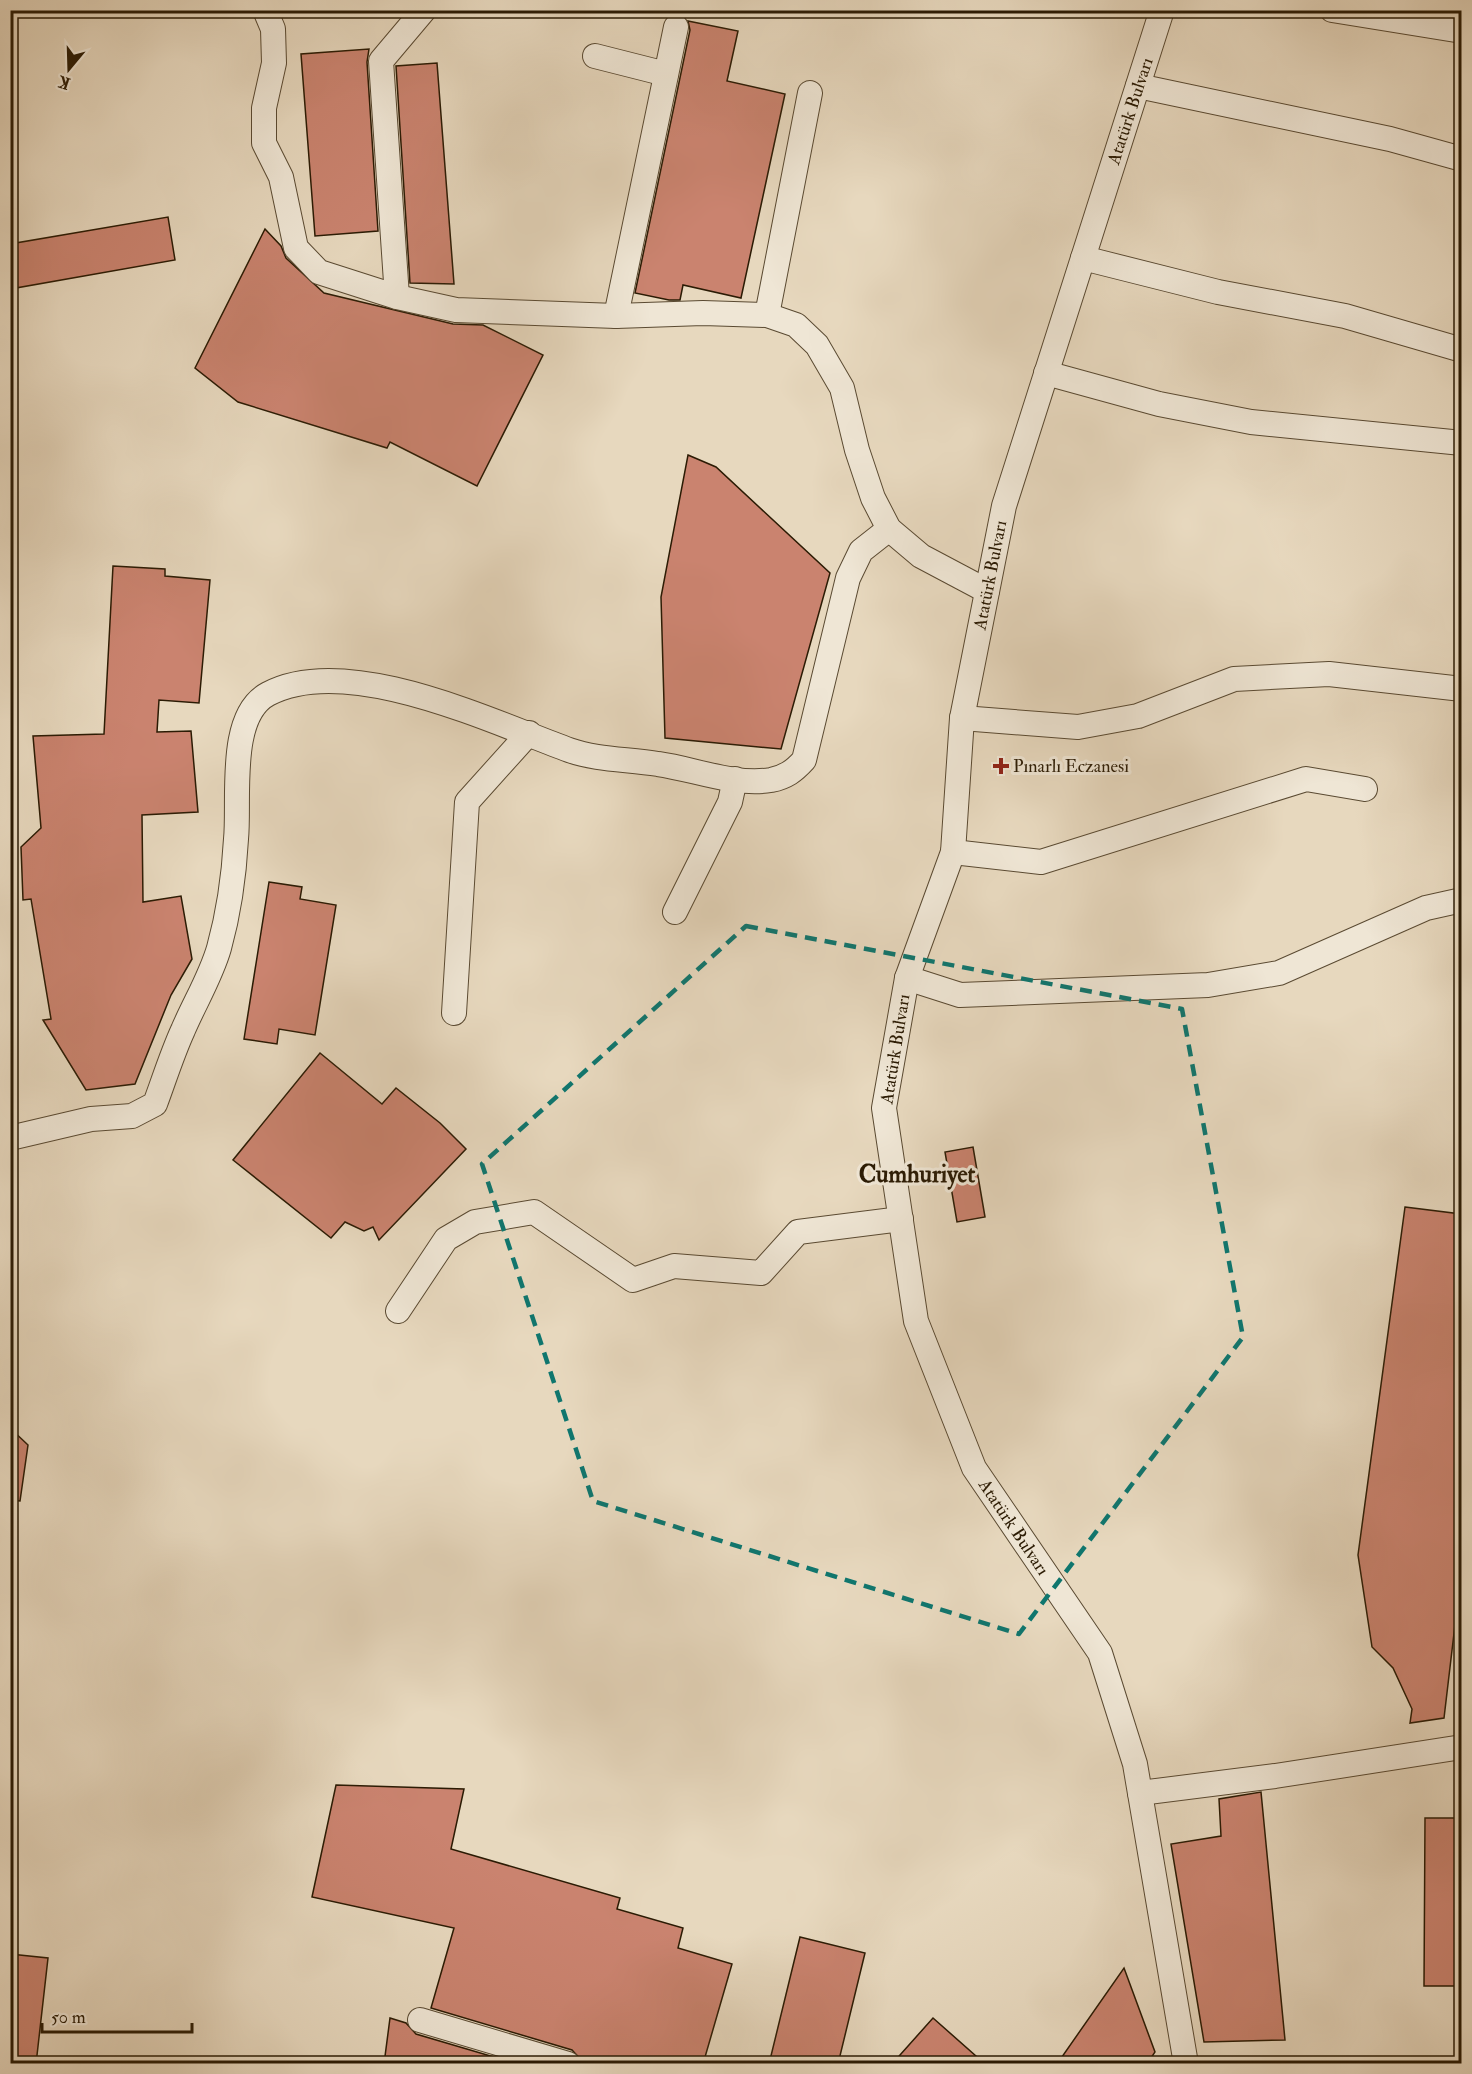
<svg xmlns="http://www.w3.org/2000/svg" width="1472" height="2074" font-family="'IM FELL Double Pica',serif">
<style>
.building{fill:#ca836f;stroke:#2b1b04;stroke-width:1.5}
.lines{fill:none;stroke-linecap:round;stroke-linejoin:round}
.minor-casing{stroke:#5a4a32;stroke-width:26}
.minor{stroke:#efe6d5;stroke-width:24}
.marked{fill:none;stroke:#0f766e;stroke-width:4.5;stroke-dasharray:12 8;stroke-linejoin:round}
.poi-dot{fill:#8f2418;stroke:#efe6d5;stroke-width:2}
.labels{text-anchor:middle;stroke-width:6;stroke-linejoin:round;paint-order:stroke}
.street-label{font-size:18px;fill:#2b1b04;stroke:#efe6d5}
.poi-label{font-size:18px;fill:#2b1b04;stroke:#efe6d5;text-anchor:start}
.district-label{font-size:24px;font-weight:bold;fill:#2b1b04;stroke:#efe6d5}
</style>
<rect width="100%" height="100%" fill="#e7d8be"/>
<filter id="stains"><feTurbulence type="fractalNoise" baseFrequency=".00333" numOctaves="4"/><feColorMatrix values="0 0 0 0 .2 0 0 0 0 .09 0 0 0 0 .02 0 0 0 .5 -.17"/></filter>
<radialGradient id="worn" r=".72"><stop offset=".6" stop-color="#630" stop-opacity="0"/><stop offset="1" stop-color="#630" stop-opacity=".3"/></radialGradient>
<!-- building -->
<g class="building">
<polygon points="688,21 738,31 727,81 785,94 741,298 683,285 680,300 669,300 635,293 690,30"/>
<polygon points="369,49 367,62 378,231 315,236 301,54"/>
<polygon points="437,63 454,284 410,283 396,66"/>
<polygon points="168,217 175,260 10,289 10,244"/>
<polygon points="265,229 281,246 286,258 324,293 453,324 483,325 543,355 477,486 390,442 387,448 238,402 195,368"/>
<polygon points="688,455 716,467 830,573 781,749 665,738 661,597"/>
<polygon points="113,566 165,569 165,576 210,580 199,703 159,700 157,732 191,731 198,812 142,815 143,902 181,896 192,959 171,995 135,1084 86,1090 43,1020 51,1019 31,899 23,900 21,847 41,828 33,736 104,734"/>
<polygon points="269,882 302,887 300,899 336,905 315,1035 279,1029 277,1044 244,1039"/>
<polygon points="320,1053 382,1104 396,1088 440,1123 466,1149 379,1240 373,1227 364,1231 345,1222 331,1238 233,1160"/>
<polygon points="973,1147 985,1217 957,1222 945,1152"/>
<polygon points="1405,1207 1461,1214 1461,1574 1444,1718 1410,1723 1412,1709 1393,1668 1372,1647 1358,1555"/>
<polygon points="10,1428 28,1445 20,1501 10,1500"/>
<polygon points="336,1785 464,1789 451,1849 620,1898 617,1909 683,1928 678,1948 732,1964 703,2064 590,2064 582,2061 572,2050 431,2008 454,1928 312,1897"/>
<polygon points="1261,1792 1285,2040 1204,2042 1171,1844 1221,1836 1219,1799"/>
<polygon points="1425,1818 1461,1818 1461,1986 1424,1986"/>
<polygon points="800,1937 865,1953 838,2064 769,2064"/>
<polygon points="10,1954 48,1958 36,2064 10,2064"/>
<polygon points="1124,1968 1155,2052 1147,2064 1057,2064"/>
<polygon points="390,2018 406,2023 416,2034 494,2057 493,2064 384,2064"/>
<polygon points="933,2018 985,2064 892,2064"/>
</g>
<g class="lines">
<defs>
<g id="minor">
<polyline points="265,10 273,29 274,63 264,108 264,143 281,177 296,248 319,272 397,297 456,310 616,316 703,313 767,315 796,325 817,345 842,388 857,450 873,498 889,529 921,556 987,591"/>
<polyline points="1162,10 1004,506 962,718 953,852 907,978 884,1108 916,1321 974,1468 1100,1653 1135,1764 1186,2064"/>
<polyline points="1332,10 1462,31"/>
<polyline points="595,56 666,74"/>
<polyline points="1138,86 1390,139 1462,159"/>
<polyline points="1083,258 1218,292 1345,316 1462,350"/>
<polyline points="397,297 381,61 424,10"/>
<polyline points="767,315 810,93"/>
<polyline points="616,316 676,27"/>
<polyline points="1046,373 1159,404 1251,422 1462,443"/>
<polyline points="962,718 1078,727 1138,716 1234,679 1329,674 1462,689"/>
<polyline points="953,852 1041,862 1306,779 1365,789"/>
<polyline points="675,912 730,802 735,779"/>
<polyline points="907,978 960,995 1208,985 1279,973 1426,908 1462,900"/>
<polyline points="454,1013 467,802 529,733"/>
<path d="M10 1138 91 1119 132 1116 155 1104C164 1080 172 1054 183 1030 195 1002 211 976 219 948 229 912 234 876 236 839 240 800 227 716 268 694 347 652 492 722 569 750 597 760 628 759 658 764 694 769 734 786 771 780 786 777 794 771 804 760L848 578 861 551 889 529"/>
<polyline points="398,1311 446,1239 475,1222 534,1212 633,1280 674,1266 761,1273 798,1232 901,1219"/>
<polyline points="1140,1793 1275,1776 1462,1747"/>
<polyline points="420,2020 568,2064"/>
</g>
</defs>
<!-- minor casing -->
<use href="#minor" class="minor-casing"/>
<!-- minor -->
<use href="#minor" class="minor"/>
</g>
<!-- marked area -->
<path class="marked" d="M746 926 1182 1009 1243 1337 1019 1634 593 1501 482 1164Z"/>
<!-- markers -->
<path class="poi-dot" d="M998 757h6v6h6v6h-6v6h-6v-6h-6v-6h6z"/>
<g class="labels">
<!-- street labels -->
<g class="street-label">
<text transform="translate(1130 111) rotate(-72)" y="6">Atatürk Bulvarı</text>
<text transform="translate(990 575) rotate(-79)" y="6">Atatürk Bulvarı</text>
<text transform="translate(895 1049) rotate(-81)" y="6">Atatürk Bulvarı</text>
<text transform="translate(1014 1527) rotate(56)" y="6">Atatürk Bulvarı</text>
</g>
<!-- poi labels -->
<g class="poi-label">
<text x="1013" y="772">Pınarlı Eczanesi</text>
</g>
<!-- district labels -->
<g class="district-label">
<text x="917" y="1182">Cumhuriyet</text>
</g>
</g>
<!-- margin -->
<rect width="1472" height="2074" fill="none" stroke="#e7d8be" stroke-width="36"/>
<rect x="12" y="12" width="1448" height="2050" fill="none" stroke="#2b1b04" stroke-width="3"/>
<rect x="18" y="18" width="1436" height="2038" fill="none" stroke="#2b1b04" stroke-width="1.5"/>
<!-- north arrow -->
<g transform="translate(69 69) rotate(199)" stroke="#efe6d5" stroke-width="4.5" paint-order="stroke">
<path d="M0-4.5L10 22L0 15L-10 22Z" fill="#2b1b04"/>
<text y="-9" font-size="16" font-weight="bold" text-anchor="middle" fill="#2b1b04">K</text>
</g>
<!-- scale -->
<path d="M42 2023v9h150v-9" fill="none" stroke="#2b1b04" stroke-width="3"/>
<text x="51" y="2023" font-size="18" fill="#2b1b04" stroke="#efe6d5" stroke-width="4.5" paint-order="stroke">50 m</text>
<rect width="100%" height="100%" filter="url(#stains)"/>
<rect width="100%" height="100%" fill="url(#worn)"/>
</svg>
